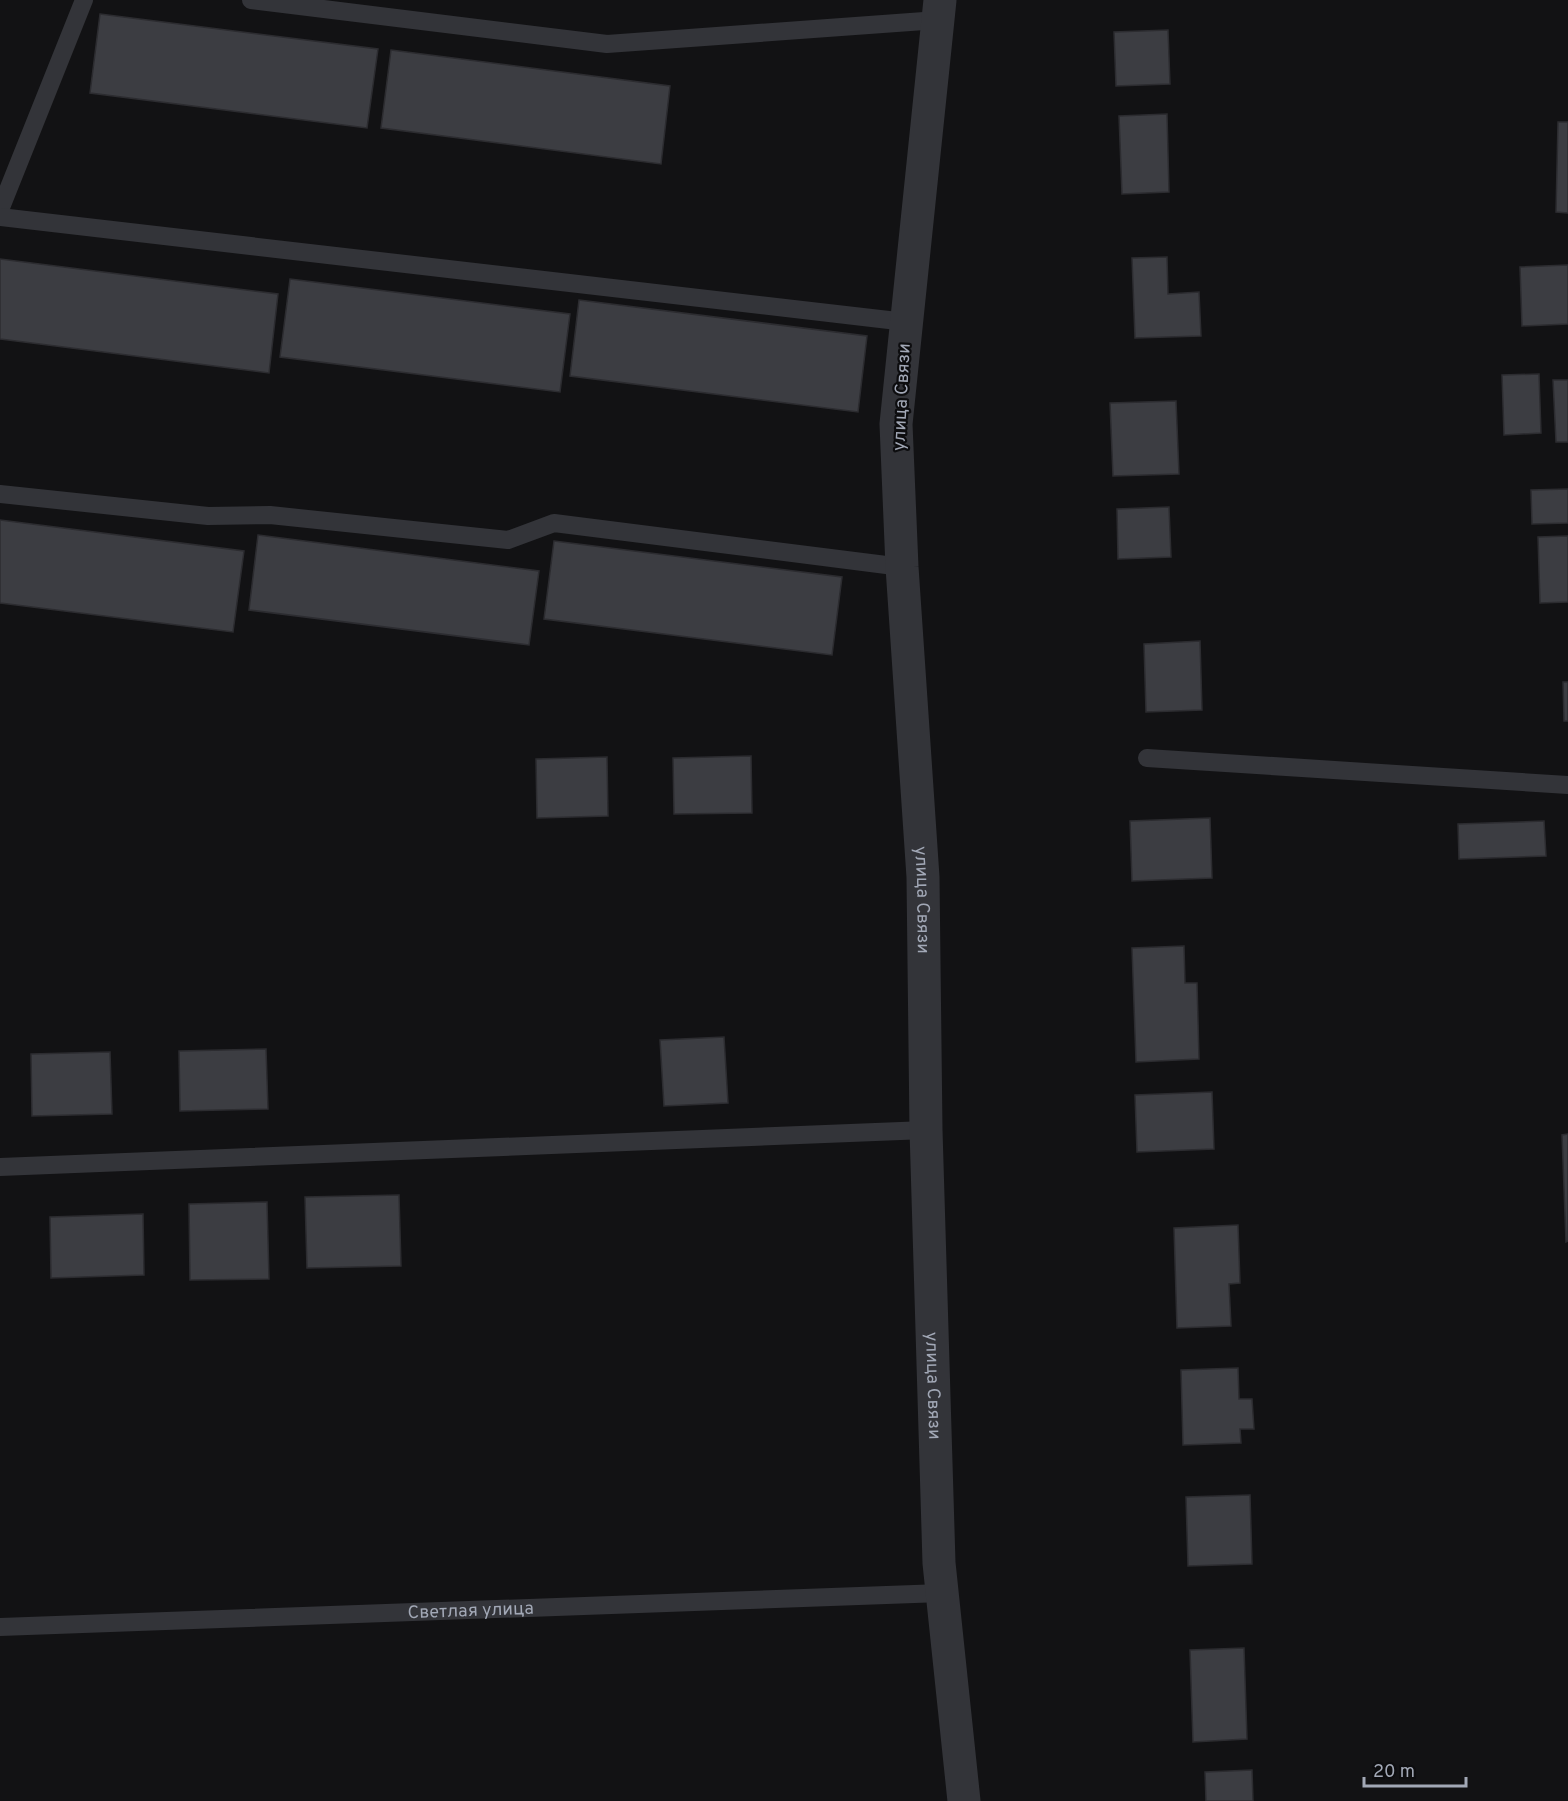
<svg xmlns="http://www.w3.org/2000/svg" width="1568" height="1801" font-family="Overpass,sans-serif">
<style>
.building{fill:#3c3d42;stroke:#2c2c30;stroke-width:1.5}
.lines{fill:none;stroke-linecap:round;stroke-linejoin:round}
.lane{stroke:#333439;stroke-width:18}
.street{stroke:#333439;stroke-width:33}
.labels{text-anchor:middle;stroke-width:4.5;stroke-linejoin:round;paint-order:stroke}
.street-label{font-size:18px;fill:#a2a8b6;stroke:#0d0d0f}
</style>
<rect width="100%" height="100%" fill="#121214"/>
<!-- building -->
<g class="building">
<polygon points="100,14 378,49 367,128 90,93"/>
<polygon points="1168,30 1170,84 1116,86 1114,32"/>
<polygon points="391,50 670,86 661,164 381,128"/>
<polygon points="1167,114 1169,192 1122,194 1119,116"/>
<polygon points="1558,122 1568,122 1568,213 1556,212"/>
<polygon points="1167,257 1168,294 1199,292 1201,336 1135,338 1132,258"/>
<polygon points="0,259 278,294 269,373 0,339"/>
<polygon points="1568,265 1568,324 1522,326 1520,267"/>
<polygon points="290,279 570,314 560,392 280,357"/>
<polygon points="579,300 867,336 858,412 570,376"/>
<polygon points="1539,374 1541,433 1504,435 1502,375"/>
<polygon points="1553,380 1568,380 1568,442 1556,442"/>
<polygon points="1176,401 1179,474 1113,476 1110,403"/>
<polygon points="1568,489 1568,523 1532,524 1531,490"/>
<polygon points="1169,507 1171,557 1118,559 1117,509"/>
<polygon points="0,520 244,551 233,632 0,603"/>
<polygon points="258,535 539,571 529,645 249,610"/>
<polygon points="1568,536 1568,602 1540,603 1538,537"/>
<polygon points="554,541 842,577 832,655 544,619"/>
<polygon points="1200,641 1202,710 1146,712 1144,644"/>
<polygon points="1563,682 1568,682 1568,721 1564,721"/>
<polygon points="751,756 752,813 674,814 673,758"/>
<polygon points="607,757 608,816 537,818 536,759"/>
<polygon points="1210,818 1212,878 1132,881 1130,821"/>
<polygon points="1544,821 1546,856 1459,859 1458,824"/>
<polygon points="1184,946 1185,983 1197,983 1199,1059 1136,1062 1132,948"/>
<polygon points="724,1037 728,1103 664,1106 660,1040"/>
<polygon points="266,1049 268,1109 180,1111 179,1051"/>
<polygon points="110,1052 112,1114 32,1116 31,1054"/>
<polygon points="1212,1092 1214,1149 1137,1152 1135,1095"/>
<polygon points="1568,1134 1568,1241 1566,1242 1562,1135"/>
<polygon points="399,1195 401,1266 307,1268 305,1197"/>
<polygon points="267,1202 269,1279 190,1280 189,1204"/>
<polygon points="143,1214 144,1275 51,1278 50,1217"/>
<polygon points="1238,1225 1240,1283 1229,1284 1231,1326 1177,1328 1174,1228"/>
<polygon points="1238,1368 1239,1399 1252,1399 1254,1429 1240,1429 1241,1443 1183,1445 1181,1370"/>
<polygon points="1250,1495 1252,1564 1188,1566 1186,1497"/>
<polygon points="1244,1648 1247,1739 1193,1742 1190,1650"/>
<polygon points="1252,1770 1253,1801 1206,1801 1205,1772"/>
</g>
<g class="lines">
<!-- lane -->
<g class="lane">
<polyline points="251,0 607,44 938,20"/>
<polyline points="0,210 84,0"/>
<polyline points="0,217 906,322"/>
<polyline points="0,494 208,516 270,515 508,540 554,523 902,567"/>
<polyline points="1147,758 1568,785"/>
<polyline points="0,1167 926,1130"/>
<path id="s1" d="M0 1627 942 1593"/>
</g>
<!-- street -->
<path class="street" id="s2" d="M940 0 896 424 902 567 923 877 926 1130 939 1563 964 1801"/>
</g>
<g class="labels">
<!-- street labels -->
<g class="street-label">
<text transform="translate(901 397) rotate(-87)" y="6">улица Связи</text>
<text dy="6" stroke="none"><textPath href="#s2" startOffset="903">улица Связи</textPath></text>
<text dy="6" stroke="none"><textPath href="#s2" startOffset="1389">улица Связи</textPath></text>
<text dy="6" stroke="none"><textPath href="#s1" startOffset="471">Светлая улица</textPath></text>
</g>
</g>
<!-- scale -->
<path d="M1364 1777v9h102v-9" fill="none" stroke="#a2a8b6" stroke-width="3"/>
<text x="1373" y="1777" font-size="18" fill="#a2a8b6" stroke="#0d0d0f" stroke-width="4.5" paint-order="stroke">20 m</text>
</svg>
